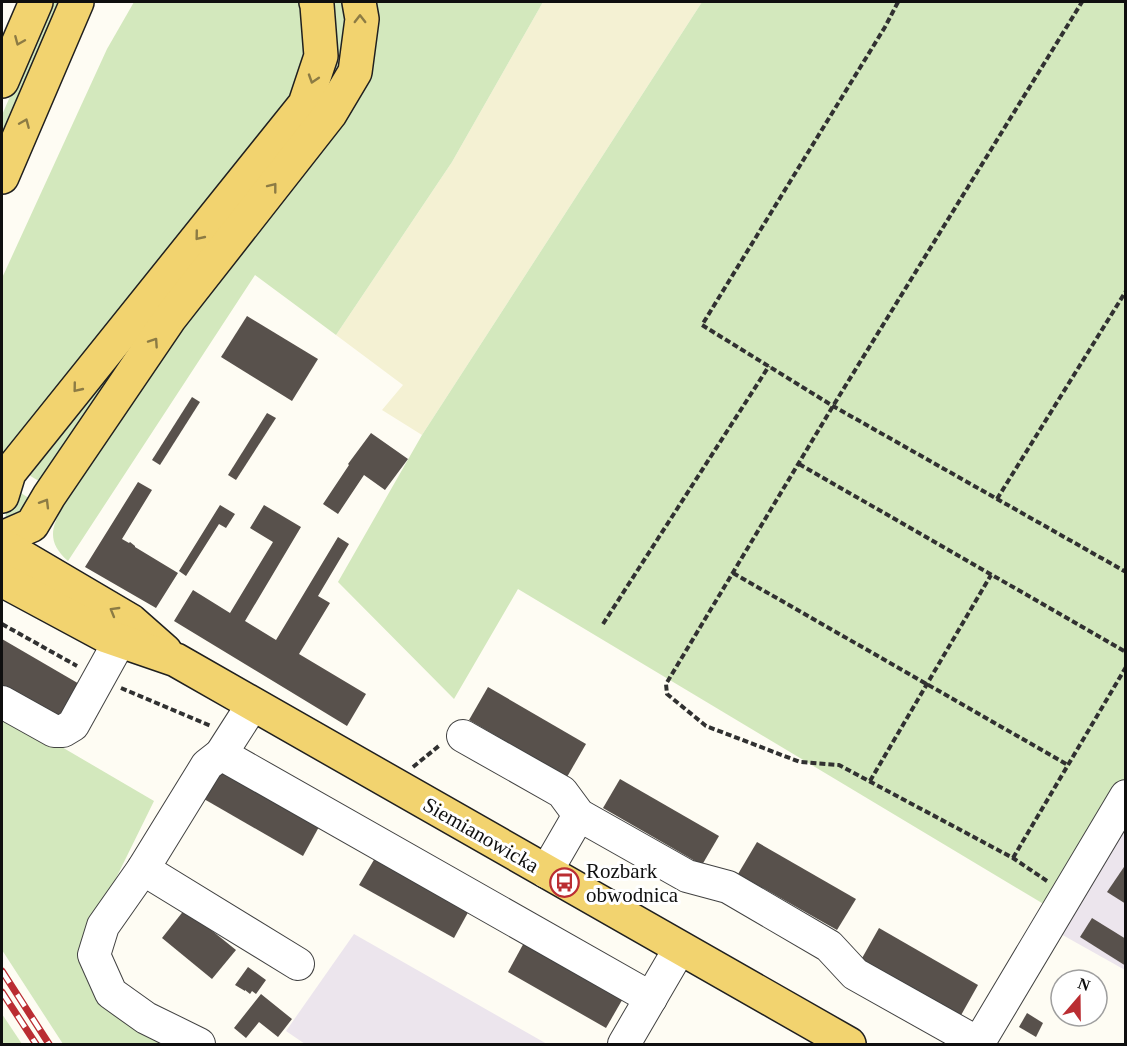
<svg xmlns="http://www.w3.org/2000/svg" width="1127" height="1046" font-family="'Times New Roman',serif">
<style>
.industrial{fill:#ece5ed}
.farmland{fill:#f4f1d3}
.green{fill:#d3e8bd}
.building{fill:#58514c}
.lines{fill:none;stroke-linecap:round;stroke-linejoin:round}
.minor-casing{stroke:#424242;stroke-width:34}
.major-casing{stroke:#202020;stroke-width:36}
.path{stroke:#313131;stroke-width:4;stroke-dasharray:6 3;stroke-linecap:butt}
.minor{stroke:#fff;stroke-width:32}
.major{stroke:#f2d36f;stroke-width:33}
.rail-casing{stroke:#ba2d32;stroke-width:7}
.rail{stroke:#fff;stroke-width:4.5;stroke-dasharray:14;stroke-linecap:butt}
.oneway{stroke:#8c7b44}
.labels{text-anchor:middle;stroke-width:6;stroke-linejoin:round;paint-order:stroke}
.street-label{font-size:21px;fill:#0f0f0f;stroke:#fff}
.poi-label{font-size:21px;fill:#0f0f0f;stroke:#fff;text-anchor:start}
</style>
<rect width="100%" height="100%" fill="#fefcf3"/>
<!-- industrial -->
<g class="industrial">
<polygon points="1125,796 1125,970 1059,933"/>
<polygon points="354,934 547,1044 305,1044 286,1031"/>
</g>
<!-- farmland -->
<polygon class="farmland" points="543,2 702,2 422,435 382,410 403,385 336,335 452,162"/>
<!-- green -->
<g class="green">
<polygon points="51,2 64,2 2,143 2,115"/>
<polygon points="134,2 301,2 305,63 287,108 2,458 2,278 107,49"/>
<polygon points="324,2 349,2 350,13 336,83 44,484 27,474 295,135"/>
<path d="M376 2H543L452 162 336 335 255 275 68 561C43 539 54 523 67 498L62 494 199 306 274 213 366 84Z"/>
<polygon points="702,2 1125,2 1125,796 1057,912 518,589 454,699 338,582 422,435"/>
<path d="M16 490 32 500 15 518 5 522C5 510 11 500 16 490Z"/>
<polygon points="2,712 154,801 91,929 86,979 180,1044 63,1044 2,950"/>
<polygon points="2,1014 22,1044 2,1044"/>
</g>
<!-- building -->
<g class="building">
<polygon points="247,316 318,359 292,401 221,357"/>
<polygon points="192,397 200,402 160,465 152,460"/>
<polygon points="267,413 276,418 236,480 228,475"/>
<polygon points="371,433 408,459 385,490 364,475 338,514 323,504 349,465 348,464"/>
<polygon points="138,482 152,490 122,539 129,543 130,542 135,546 135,547 178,573 156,608 85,567"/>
<polygon points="220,505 235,514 226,528 219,524 186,576 179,571"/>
<polygon points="264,505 301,527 245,621 276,640 338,537 349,544 318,596 330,603 299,654 366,694 347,726 174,621 193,590 230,613 273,542 250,528"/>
<polygon points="2,639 81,685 62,719 2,687"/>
<polygon points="488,687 586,744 567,777 469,720"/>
<polygon points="222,769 320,825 303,856 204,799"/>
<polygon points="620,779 719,836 702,865 603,808"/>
<polygon points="757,842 856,899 837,930 738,874"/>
<polygon points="378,853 471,907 454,938 359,885"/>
<polygon points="1126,864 1126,904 1107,892"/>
<polygon points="185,909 236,950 212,979 162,938"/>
<polygon points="1092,918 1126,939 1126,966 1080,937"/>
<polygon points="879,928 978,985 960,1017 861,960"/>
<polygon points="526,939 625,995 606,1028 508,972"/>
<polygon points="248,967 266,980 256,994 252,991 250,994 245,990 245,991 235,985"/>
<polygon points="261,994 292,1019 278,1037 259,1022 246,1038 234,1028"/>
<polygon points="1027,1013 1043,1023 1036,1037 1019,1027"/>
</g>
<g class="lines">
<defs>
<g id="minor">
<polyline points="2,702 54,731 63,731 73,725 119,642"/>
<polyline points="463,736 562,792 579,815 687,876 728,887 829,946 855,974 978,1043"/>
<polyline points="221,754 651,998"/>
<polyline points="143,869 298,964"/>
<polyline points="546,872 579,815"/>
<polyline points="199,1044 146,1018 111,993 94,955 103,926 143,869 207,765 221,754 253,704"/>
<polyline points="624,1044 680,948"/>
<polyline points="978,1044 1126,796"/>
</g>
<g id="major">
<polyline points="2,81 36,2"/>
<polyline points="2,177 77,2"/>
<polyline points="2,496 9,473 305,104 321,56 317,5 316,2"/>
<polyline points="2,538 32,525 49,496 170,318 330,114 355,72 362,19 359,2"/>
<polyline points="2,545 131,621 165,651"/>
<polyline points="2,580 106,636 176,660 849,1044"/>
</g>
</defs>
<!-- minor casing -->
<use href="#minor" class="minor-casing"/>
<!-- major casing -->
<use href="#major" class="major-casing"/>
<!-- path -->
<g class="path">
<polyline points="898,2 885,27 702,325 833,406 1126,572"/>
<polyline points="799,464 1126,652"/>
<polyline points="997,499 1126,291"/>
<polyline points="733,573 1068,765"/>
<polyline points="2,624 77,666"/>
<polyline points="603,624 769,366"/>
<polyline points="121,688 211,726"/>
<polyline points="413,767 440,745"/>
<polyline points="870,781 991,575"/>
<polyline points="1013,858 1126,667"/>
<polyline points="1047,881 1013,858 839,765 800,762 706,726 667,694 666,684 833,406 1082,2"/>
</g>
<!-- minor -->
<use href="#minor" class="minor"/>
<!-- major -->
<use href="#major" class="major"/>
<defs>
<g id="rail">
<polyline points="2,971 49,1044"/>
<polyline points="2,992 36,1044"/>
</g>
</defs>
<!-- rail casing -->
<use href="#rail" class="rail-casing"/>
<!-- rail -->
<use href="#rail" class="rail"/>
</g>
<!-- one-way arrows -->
<defs><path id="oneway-chevron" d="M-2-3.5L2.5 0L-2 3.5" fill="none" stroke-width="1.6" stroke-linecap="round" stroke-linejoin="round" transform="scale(1.5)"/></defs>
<g class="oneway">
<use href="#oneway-chevron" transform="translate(360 19) rotate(-90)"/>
<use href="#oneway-chevron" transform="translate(19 41) rotate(113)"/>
<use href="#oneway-chevron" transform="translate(313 79) rotate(108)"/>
<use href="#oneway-chevron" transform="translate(25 123) rotate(-67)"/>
<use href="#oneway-chevron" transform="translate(273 187) rotate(-52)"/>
<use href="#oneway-chevron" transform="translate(199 236) rotate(129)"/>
<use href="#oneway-chevron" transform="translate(154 342) rotate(-56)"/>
<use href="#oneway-chevron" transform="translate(77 388) rotate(129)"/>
<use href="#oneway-chevron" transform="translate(45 503) rotate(-59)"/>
<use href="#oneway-chevron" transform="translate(114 611) rotate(-150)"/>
</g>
<!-- icons -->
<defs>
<symbol id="bus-ring" viewBox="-11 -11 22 22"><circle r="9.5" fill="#fff" stroke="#ba2d32" stroke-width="1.5"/><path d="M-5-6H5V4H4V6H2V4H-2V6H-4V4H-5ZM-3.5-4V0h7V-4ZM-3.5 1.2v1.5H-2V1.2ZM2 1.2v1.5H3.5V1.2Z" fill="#ba2d32"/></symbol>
</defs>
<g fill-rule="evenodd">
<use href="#bus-ring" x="548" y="866" width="33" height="33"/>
</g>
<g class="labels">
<!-- street labels -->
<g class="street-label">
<text transform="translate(481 835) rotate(30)" y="7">Siemianowicka</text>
</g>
<!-- poi labels -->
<g class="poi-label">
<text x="586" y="878">Rozbark<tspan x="586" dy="24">obwodnica</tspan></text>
</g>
</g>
<!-- border -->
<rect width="1127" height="1046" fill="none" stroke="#0f0f0f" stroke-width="6"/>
<!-- north arrow -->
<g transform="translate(1079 998) rotate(20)"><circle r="28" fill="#ffffff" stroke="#9f9f9f" stroke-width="1.5"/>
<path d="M0-4.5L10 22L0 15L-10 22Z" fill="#ba2d32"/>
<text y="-9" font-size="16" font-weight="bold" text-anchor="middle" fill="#0f0f0f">N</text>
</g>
</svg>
